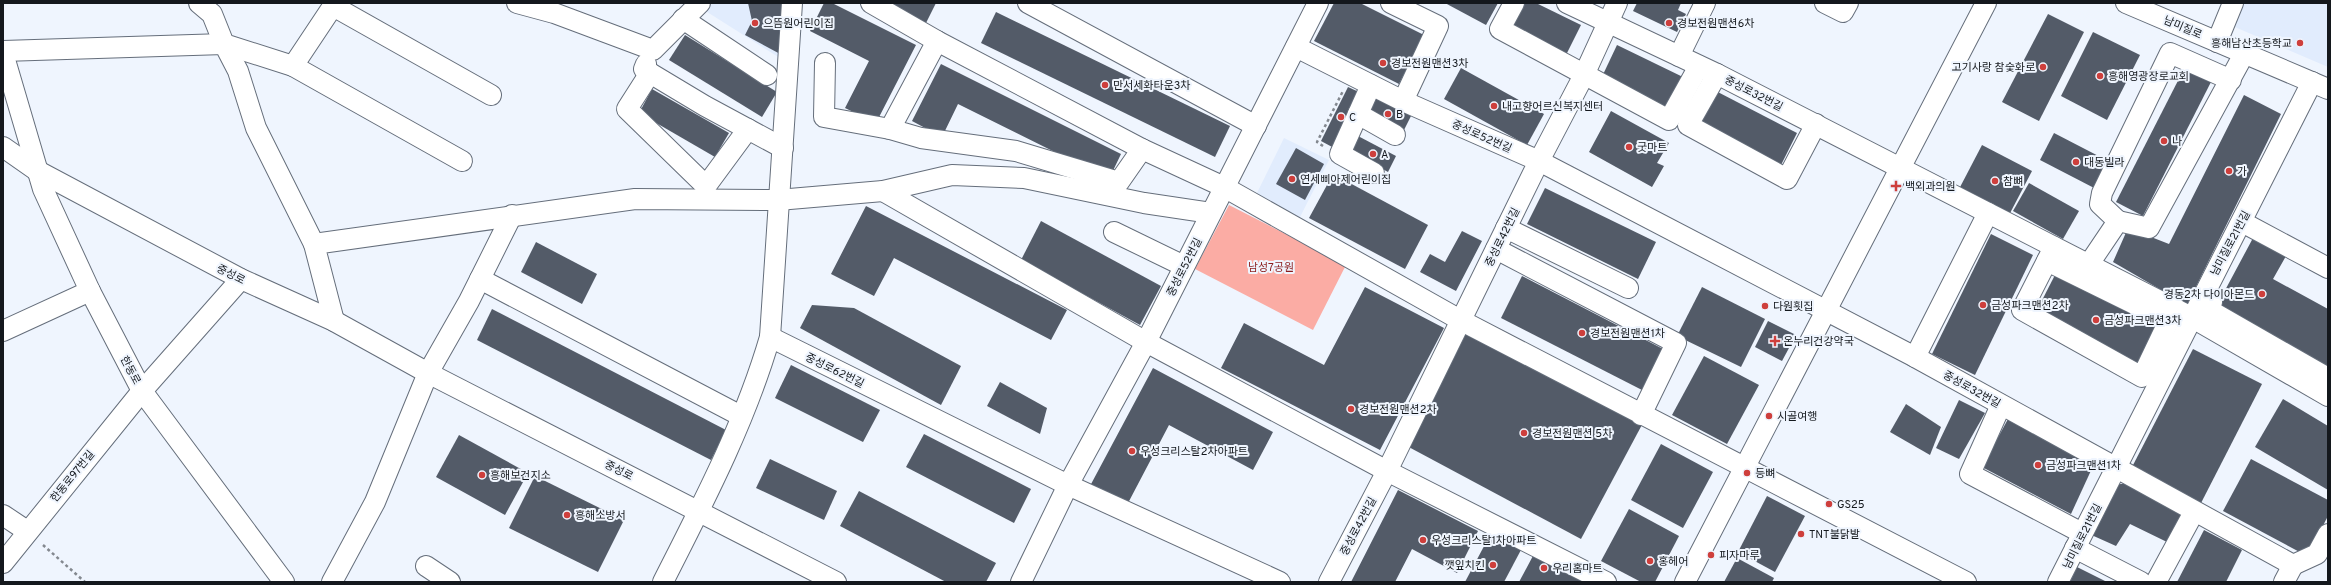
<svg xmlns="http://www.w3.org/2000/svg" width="2331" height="585" font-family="Overpass,'Noto Sans KR',sans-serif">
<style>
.built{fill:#e1ecfd}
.green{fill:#fbaca4}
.building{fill:#535b68}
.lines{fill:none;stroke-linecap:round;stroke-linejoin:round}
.minor-casing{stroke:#656e7b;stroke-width:22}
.path{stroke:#83888f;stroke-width:2.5;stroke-dasharray:3 3;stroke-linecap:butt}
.minor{stroke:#fff;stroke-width:20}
.poi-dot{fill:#ce3f3c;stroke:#eff5fe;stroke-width:1.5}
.labels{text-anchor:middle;stroke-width:4;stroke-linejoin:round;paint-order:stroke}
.poi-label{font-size:11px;fill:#14181d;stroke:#eff5fe;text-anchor:start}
.street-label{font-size:11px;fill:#14181d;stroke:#eff5fe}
.park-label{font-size:11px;fill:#8b1c1d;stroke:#eff5fe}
</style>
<rect width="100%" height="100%" fill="#eff5fe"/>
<!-- built -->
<g class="built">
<polygon points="713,3 787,3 783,60 704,10"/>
<polygon points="2223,3 2328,3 2328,67 2216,19"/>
<polygon points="1284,138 1329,160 1299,219 1255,197"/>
</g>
<!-- green -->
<polygon class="green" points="1229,205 1346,265 1313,330 1195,269"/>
<!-- building -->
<g class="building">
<polygon points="748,3 783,3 782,55 745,35 752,21"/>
<polygon points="824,3 832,3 916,45 876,123 845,108 869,61 810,31"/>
<polygon points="891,3 936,3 926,23"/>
<polygon points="1334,3 1360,3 1424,35 1399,84 1314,41"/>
<polygon points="1445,3 1498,3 1486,25"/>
<polygon points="1522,3 1536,3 1581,25 1565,57 1509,30"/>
<polygon points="1637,3 1681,3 1678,10 1686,14 1677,32 1633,11"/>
<polygon points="996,12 1230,126 1215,157 981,43"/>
<polygon points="2048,14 2084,32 2039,121 2002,102"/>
<polygon points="2093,32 2140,55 2107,120 2061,96"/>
<polygon points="685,35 777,92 762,117 669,60"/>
<polygon points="1617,45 1685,78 1667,115 1599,83"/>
<polygon points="941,64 1121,154 1109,179 958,104 942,137 912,121"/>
<polygon points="2186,65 2212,80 2143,216 2116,202"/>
<polygon points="1461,68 1544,114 1527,145 1444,99"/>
<polygon points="1348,87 1361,93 1334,148 1321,141"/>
<polygon points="652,89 729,133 715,157 639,113"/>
<polygon points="1712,89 1797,133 1780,167 1695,123"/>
<polygon points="2244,95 2281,114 2187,305 2113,262 2128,228 2169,244"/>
<polygon points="1373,96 1411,116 1403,132 1364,111"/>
<polygon points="1611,111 1669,143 1657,163 1664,166 1652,187 1589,152"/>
<polygon points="2054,133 2112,163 2098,190 2040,160"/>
<polygon points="1358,136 1396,156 1388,172 1350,151"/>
<polygon points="1982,145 2032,171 2008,217 1958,191"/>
<polygon points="1296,148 1324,164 1305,200 1276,184"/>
<polygon points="1333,174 1428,225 1405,269 1309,218"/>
<polygon points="2029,183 2079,211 2063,239 2013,211"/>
<polygon points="1545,188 1656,242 1638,279 1527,224"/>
<polygon points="866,206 1067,310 1051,340 894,258 874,296 831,274"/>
<polygon points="1041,221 1161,286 1140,325 1021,260"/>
<polygon points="1462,231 1482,241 1456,291 1420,272 1430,254 1445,262"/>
<polygon points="1991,234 2033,255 1975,375 1932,354"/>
<polygon points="2253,238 2286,256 2273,279 2328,309 2328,371 2215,309"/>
<polygon points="536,242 597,274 582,304 521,272"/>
<polygon points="2056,273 2157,326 2135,367 2035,314"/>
<polygon points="1522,276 1663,349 1642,390 1501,318"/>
<polygon points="1365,287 1444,328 1380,450 1221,368 1244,323 1324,365"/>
<polygon points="1702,287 1765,319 1741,367 1677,336"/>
<polygon points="812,305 854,308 961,366 941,405 800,328"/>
<polygon points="492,309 726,430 711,460 477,340"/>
<polygon points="1768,321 1796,335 1782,361 1755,347"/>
<polygon points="1467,327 1644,421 1581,539 1405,445"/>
<polygon points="2193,349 2262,384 2200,505 2131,469"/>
<polygon points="1704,356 1759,385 1727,444 1672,415"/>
<polygon points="791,365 880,410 863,442 775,398"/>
<polygon points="1153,368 1273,432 1253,470 1169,425 1127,505 1090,486"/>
<polygon points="1000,382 1047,408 1040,434 987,406"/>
<polygon points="2283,399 2328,426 2328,490 2255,447"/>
<polygon points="1959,400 1985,413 1959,459 1936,448"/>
<polygon points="1906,404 1941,427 1930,455 1890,432"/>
<polygon points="2008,419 2094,464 2071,514 1982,467"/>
<polygon points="924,434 1031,489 1014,523 906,467"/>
<polygon points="459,435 528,473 505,515 436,477"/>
<polygon points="1661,444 1713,472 1683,528 1631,500"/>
<polygon points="770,459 837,491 824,520 756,488"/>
<polygon points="2251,459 2328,500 2328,516 2307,556 2223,511"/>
<polygon points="535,476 624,520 598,572 509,528"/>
<polygon points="2130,483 2184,511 2167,542 2130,524 2116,546 2087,533 2112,485"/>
<polygon points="1398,490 1478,531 1457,573 1412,549 1395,582 1351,582"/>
<polygon points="859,491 996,563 986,582 946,582 840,526"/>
<polygon points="1767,496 1805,516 1775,572 1738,552"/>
<polygon points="1629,509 1679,536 1655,582 1641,582 1601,561"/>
<polygon points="2204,530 2242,550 2226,582 2177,582"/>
<polygon points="1491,533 1522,548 1504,582 1465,582"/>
<polygon points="1534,554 1588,582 1519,582"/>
<polygon points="1737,558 1774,578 1772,582 1724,582"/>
<polygon points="2077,567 2107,582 2070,582"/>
</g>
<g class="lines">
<defs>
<g id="minor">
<polyline points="199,3 212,14 224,44 293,66 335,3"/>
<polyline points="517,3 554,13 653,50 700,3"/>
<polyline points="871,3 937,41 1142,149 1224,187 1462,321 1966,582"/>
<polyline points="1028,3 1256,126"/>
<polyline points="1391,3 1438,26 1403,101"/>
<polyline points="1514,3 1500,29 1669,120 1699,66"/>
<polyline points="1567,3 1717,74 2191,317 2328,396"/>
<polyline points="1825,3 1843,12 1848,3"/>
<polyline points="2126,3 2328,89"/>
<polyline points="333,6 491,95"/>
<polyline points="683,19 767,75"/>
<polyline points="937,41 890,129 921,138 1016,151 1119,182 1142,149"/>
<polyline points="2217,42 2233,3"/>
<polyline points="1296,47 1403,101 1539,161 1915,357 2293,565 2317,554 2328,534"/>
<polyline points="3,51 224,44 238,71 256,128 314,244"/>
<polyline points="3,53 43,189 90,291 142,391 284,582"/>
<polyline points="1679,56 1705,3"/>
<polyline points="825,63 824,117 890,129"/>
<polyline points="646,64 644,69 650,73 705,106 783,148"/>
<polyline points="293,66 462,161"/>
<polyline points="650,73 627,109 706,186 748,129"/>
<polyline points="1717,74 1688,125 1787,179 1816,124"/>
<polyline points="1371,85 1340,154 1374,173"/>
<polyline points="1358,114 1395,135"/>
<polyline points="3,147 36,170 241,279 334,321 428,373 836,582"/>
<polyline points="883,191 1146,342 1387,471 1606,582"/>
<polyline points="2118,221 2100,204 2102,193 2170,53 2231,80"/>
<polyline points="2242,222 2328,268"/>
<polyline points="1506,228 1628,288"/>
<polyline points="1114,232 1184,266"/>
<polyline points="2054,247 2022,310 2142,377 2175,308"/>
<polyline points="1496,249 1676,343 1641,415"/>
<polyline points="2047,261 2169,321"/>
<polyline points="2089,264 2118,221 2149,228 2244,54"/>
<polyline points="480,279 741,416"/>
<polyline points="2212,302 2209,310 2328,378"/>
<polyline points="334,321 314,244 635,199 778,200 883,191 952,175 1024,178 1144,203 1211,213"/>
<polyline points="3,331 90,291"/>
<polyline points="770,337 1068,485 1280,582"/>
<polyline points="1915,357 1988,213"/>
<polyline points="2001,405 1970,474 2082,533"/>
<polyline points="3,515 27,531"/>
<polyline points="2075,548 2141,582"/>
<polyline points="3,563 142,391 241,279"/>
<polyline points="426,566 450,582"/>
<polyline points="332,582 375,502 428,373 469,301 512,215"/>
<path d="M663 582C703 503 745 423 770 337L792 3"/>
<polyline points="1021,582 1068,485 1146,342 1318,3"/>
<polyline points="1329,582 1387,471 1539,161 1584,75 1617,3"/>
<polyline points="1685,582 1986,3"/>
<polyline points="2058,582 2312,82"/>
<polyline points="2156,582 2194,512"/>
<polyline points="2284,582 2293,565"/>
</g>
</defs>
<!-- minor casing -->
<use href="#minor" class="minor-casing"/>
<!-- path -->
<g class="path">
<polyline points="1323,146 1317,142 1343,91"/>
<polyline points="43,545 85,582"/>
</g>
<!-- minor -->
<use href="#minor" class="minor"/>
</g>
<!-- markers -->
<g class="poi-dot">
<circle cx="755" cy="23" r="4"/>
<circle cx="1669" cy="23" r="4"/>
<circle cx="2300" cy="43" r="4"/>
<circle cx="1383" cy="63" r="4"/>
<circle cx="2043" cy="67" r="4"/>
<circle cx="2100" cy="76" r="4"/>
<circle cx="1105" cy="85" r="4"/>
<circle cx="1494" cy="106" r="4"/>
<circle cx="1388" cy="114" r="4"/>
<circle cx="1341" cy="117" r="4"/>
<circle cx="2164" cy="141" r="4"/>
<circle cx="1629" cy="147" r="4"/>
<circle cx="1373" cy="154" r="4"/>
<circle cx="2076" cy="162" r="4"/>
<circle cx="2229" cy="171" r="4"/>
<circle cx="1292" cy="179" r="4"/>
<circle cx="1995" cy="181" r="4"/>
<path d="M1894 180h4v4h4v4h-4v4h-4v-4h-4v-4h4z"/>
<circle cx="2262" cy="294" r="4"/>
<circle cx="1983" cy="305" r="4"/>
<circle cx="1765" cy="306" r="4"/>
<circle cx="2096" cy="320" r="4"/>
<circle cx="1582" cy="333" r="4"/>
<path d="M1773 335h4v4h4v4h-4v4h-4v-4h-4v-4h4z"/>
<circle cx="1351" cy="409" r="4"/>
<circle cx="1769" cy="416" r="4"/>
<circle cx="1524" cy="433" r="4"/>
<circle cx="1132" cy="451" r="4"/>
<circle cx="2038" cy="465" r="4"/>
<circle cx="1747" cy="473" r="4"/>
<circle cx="482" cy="475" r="4"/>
<circle cx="1829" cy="504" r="4"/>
<circle cx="567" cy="515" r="4"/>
<circle cx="1801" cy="534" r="4"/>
<circle cx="1423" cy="540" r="4"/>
<circle cx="1711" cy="555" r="4"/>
<circle cx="1650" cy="561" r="4"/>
<circle cx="1493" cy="565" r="4"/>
<circle cx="1544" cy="568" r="4"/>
</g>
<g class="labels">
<!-- poi labels -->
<g class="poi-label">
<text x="763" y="27">으뜸원어린이집</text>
<text x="1677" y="27">경보전원맨션6차</text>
<text x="2292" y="47" text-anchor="end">흥해남산초등학교</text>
<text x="1391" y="67">경보전원맨션3차</text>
<text x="2035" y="71" text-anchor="end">고기사랑 참숯화로</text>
<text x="2108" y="80">흥해영광장로교회</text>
<text x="1113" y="89">만서세화타운3차</text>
<text x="1502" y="110">내고향어르신복지센터</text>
<text x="1396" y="118">B</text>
<text x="1349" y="121">C</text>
<text x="2172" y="145">나</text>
<text x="1637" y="151">굿마트</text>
<text x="1381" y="158">A</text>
<text x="2084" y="166">대동빌라</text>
<text x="2237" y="175">가</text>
<text x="1300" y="183">연세삐아제어린이집</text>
<text x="2003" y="185">참뼈</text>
<text x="1905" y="190">백외과의원</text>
<text x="2254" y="298" text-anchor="end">경동2차 다이아몬드</text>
<text x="1991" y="309">금성파크맨션2차</text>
<text x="1773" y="310">다원횟집</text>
<text x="2104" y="324">금성파크맨션3차</text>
<text x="1590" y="337">경보전원맨션1차</text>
<text x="1783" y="345">온누리건강약국</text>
<text x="1359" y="413">경보전원맨션2차</text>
<text x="1777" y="420">시골여행</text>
<text x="1532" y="437">경보전원맨션 5차</text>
<text x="1140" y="455">우성크리스탈2차아파트</text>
<text x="2046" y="469">금성파크맨션1차</text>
<text x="1755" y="477">등뼈</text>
<text x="490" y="479">흥해보건지소</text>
<text x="1837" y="508">GS25</text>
<text x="575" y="519">흥해소방서</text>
<text x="1809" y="538">TNT불닭발</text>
<text x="1431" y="544">우성크리스탈1차아파트</text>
<text x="1719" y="559">피자마루</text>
<text x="1658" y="565">홍헤어</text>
<text x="1485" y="569" text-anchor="end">깻잎치킨</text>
<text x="1552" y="572">우리홈마트</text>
</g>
<!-- street labels -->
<g class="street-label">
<text transform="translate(2183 27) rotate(23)" y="4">남미질로</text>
<text transform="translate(1754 93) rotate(27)" y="4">중성로32번길</text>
<text transform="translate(1482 136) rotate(24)" y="4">중성로52번길</text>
<text transform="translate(1502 237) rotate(-64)" y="4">중성로42번길</text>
<text transform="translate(2230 243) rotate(-62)" y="4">남미질로21번길</text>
<text transform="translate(1184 267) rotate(-63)" y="4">중성로52번길</text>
<text transform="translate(231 274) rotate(27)" y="4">중성로</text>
<text transform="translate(131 370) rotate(62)" y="4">한동로</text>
<text transform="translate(835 370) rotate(26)" y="4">중성로62번길</text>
<text transform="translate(1972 389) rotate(29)" y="4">중성로32번길</text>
<text transform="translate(619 470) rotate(27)" y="4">중성로</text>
<text transform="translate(72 476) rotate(-51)" y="4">한동로97번길</text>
<text transform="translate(1358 526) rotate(-62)" y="4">중성로42번길</text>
<text transform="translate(2082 536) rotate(-63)" y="4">남미질로21번길</text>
</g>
<!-- park labels -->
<g class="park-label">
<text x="1271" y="271">남성7공원</text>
</g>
</g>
<!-- border -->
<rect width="2331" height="585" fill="none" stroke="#14181d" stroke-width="8"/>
</svg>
